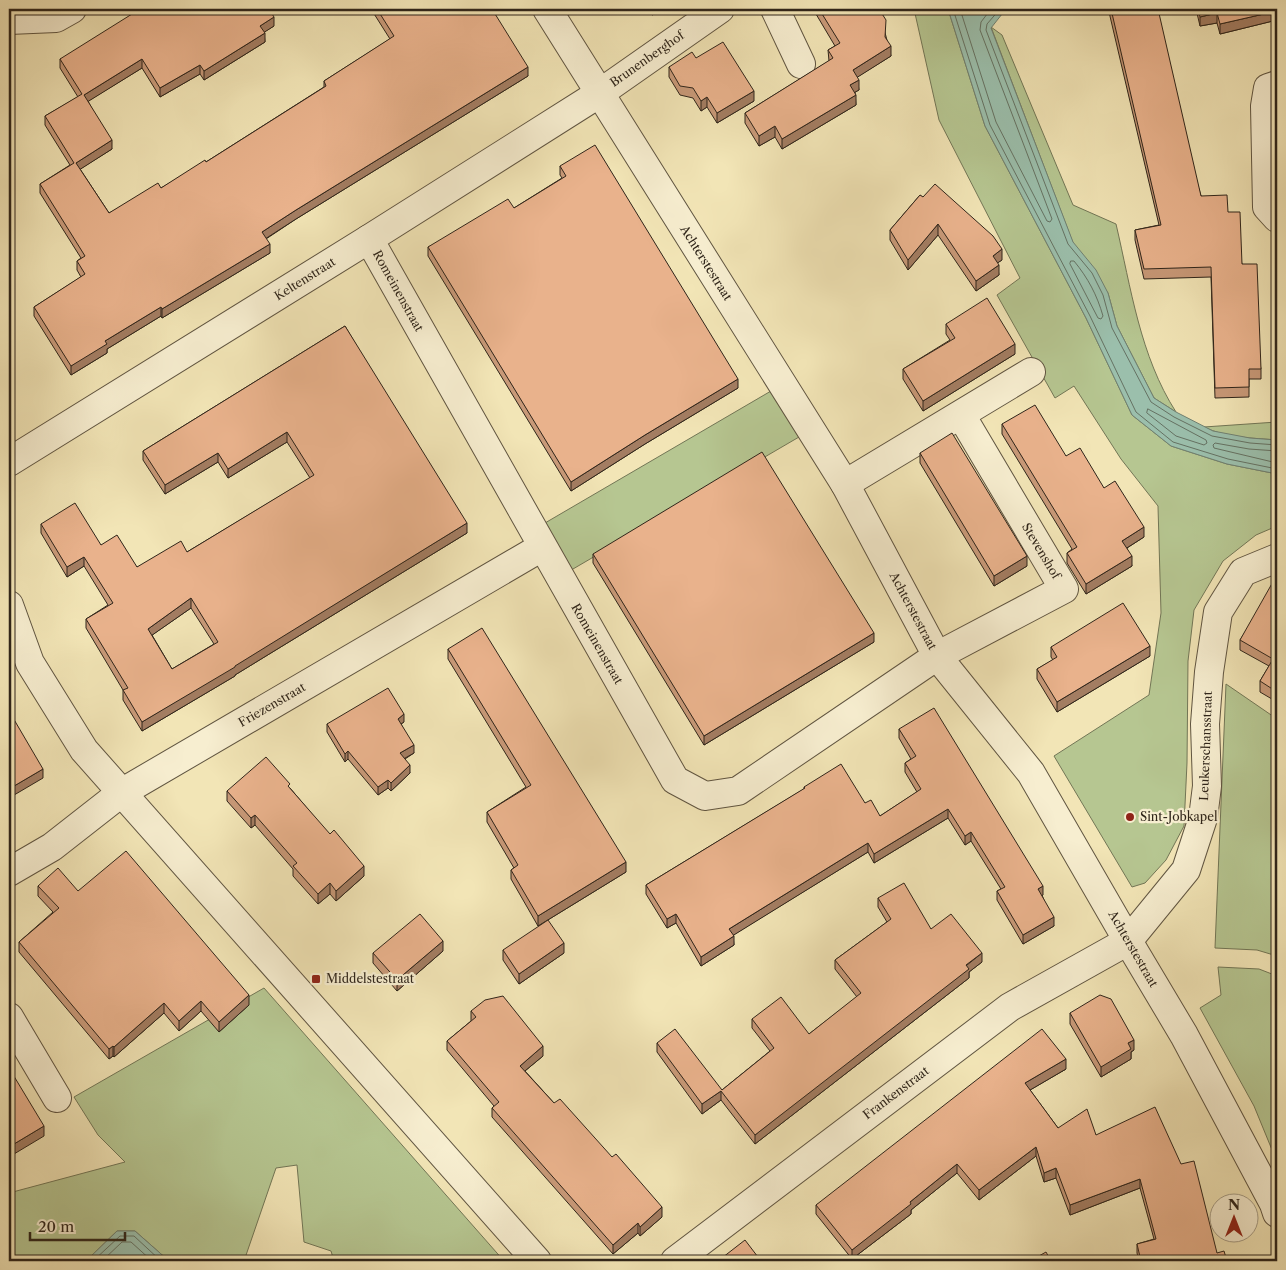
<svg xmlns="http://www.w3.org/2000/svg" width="1286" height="1270" font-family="'Libre Caslon Text',serif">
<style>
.green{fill:#b6c691;stroke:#727656}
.water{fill:#9bbfac;stroke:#708172}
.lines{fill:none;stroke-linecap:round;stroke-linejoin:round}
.shore{stroke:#657263;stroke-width:1}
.street-casing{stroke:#605541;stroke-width:30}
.street{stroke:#f7eed0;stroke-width:28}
.wall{fill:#c89978;stroke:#2f251a;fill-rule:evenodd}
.shaded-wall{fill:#a37d62;stroke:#2f251a}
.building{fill:#e9b28c;stroke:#2f251a;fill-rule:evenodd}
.poi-dot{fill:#8f2418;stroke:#f7eed0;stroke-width:2}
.labels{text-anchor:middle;stroke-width:4.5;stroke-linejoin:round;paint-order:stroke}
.street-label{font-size:12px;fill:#2f251a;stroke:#f7eed0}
.poi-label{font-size:12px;fill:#2f251a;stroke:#f7eed0;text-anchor:start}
</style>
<rect width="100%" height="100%" fill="#f2e5b6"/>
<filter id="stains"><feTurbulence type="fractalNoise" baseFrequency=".004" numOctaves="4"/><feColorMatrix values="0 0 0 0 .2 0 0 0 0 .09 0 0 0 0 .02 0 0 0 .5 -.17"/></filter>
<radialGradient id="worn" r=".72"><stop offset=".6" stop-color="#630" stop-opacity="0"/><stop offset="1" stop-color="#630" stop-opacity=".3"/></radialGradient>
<!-- green -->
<g class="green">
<polygon points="914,9 948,9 985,126 1086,318 1132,415 1171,446 1227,464 1277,474 1277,526 1256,535 1223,561 1194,610 1188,661 1187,763 1184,826 1166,860 1145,883 1132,887 1054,756 1149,695 1161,613 1158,506 1121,459 1074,386 1055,398 997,295 1020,278 939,120"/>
<path d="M991 27 1002 35 1073 205 1116 224C1131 288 1140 356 1176 412L1154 398 1117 326 1108 293 1073 243Z"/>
<polygon points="771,391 799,437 561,576 533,530"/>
<path d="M1277 422V440C1253 438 1226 438 1204 427Z"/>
<polygon points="1226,684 1277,719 1277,956 1257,950 1215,948"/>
<polygon points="1218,967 1259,969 1277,976 1277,1162 1254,1106 1200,1008 1221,995"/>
<polygon points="264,988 504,1261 334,1261 331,1251 304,1242 297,1165 276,1168 244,1261 169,1261 135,1231 117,1231 86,1261 9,1261 9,1193 125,1162 98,1135 74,1097"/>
</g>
<!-- water -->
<g class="water">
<polygon points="948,9 1006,9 991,28 1073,242 1096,270 1108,293 1117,326 1154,398 1176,412 1213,431 1250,438 1277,440 1277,474 1227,464 1171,446 1132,415 1086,318 985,126"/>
<polygon points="117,1231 135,1231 169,1261 86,1261"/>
</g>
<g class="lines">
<!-- shore -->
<g class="shore">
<polyline points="953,9 990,125 1090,316 1136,412 1173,442 1228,459 1277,469"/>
<polyline points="960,9 996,122 1047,221 1050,222 1052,219 980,30 981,22 991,9"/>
<polyline points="1000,9 987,24 986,30 1068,244 1092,273 1103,295 1112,328 1151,402 1174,417 1212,436 1250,443 1277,445"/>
<path d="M1071 261H1074C1088 278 1097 295 1103 316L1101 319 1098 318 1070 264Z"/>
<polygon points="1148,409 1206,440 1207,443 1204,445 1176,436 1147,413"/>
<polyline points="1277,451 1249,449 1215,443 1213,445 1214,448 1277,463"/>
<polyline points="93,1261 120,1236 134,1236 161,1261"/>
<polyline points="102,1261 122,1242 131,1242 152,1261"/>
</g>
<defs>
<g id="street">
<polyline points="547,9 845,484 937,656 1031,773 1128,941 1184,1035 1274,1204 1277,1213"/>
<polyline points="775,9 801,64"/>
<polyline points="9,20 56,18 72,9"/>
<polyline points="1277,85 1268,88 1265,106 1267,207 1277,218"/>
<polyline points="369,239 675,780 705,796 738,791 937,656 1064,589 961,415"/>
<polyline points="9,462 369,239 600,93 720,9"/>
<polyline points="845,484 1031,372"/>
<polyline points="9,605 30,663 84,750 537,1261"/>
<polyline points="9,872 52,847 121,793 542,547"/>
<polyline points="9,1017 57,1098"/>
<polyline points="675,1261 1010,1007 1128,941 1186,870 1203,818 1207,786 1205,724 1209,672 1218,612 1243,572 1277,558"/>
</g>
</defs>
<!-- street casing -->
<use href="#street" class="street-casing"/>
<!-- street -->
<use href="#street" class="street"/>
</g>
<!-- wall -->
<g class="wall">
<polygon points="371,9 492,9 528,76 296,219 266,239 270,253 162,318 161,316 107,349 107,353 71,375 34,316 34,307 81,277 77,270 77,261 81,258 40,193 40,184 70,165 45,125 45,116 78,97 60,68 60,59 274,26 264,32 265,42 204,80 200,74 160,97 142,68 88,101 112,149 80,169 109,213 161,188 206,162 324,87 324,81 390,39"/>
<polygon points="649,9 662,9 652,15"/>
<polygon points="813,9 879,9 891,56 857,77 859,90 855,92 856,105 782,149 775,137 759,146 745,123 745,113 829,61 828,50 835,46"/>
<polygon points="1109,9 1146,9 1201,196 1228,212 1242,264 1261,369 1261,379 1249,379 1249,397 1215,398 1211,277 1144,279 1135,240 1135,230 1159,225 1109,12"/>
<polygon points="1196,9 1277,9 1277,20 1220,34 1217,23 1200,26"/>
<polygon points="696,58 754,101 717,123 707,107 701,111 693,98 680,95 669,77 669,67"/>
<polygon points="560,166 738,388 645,444 571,491 428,256 428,247 514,208 562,178 560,175"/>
<polygon points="920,195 1002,260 997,263 999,275 976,291 938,235 908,270 890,240 890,230"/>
<polygon points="946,324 1015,354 923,411 903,379 903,369 950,340 946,334"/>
<path d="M345 326 467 533 235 675V676L142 731 123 700V690L86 628V619L108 605 84 566 67 577 41 533V524L101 545 137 567 187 552 310 478 287 442 228 478 218 462 165 494 143 460V451ZM191 608 214 644 172 669 152 635Z"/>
<polygon points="1002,424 1066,456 1104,488 1144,537 1127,548 1132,566 1086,594 1067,563 1067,553 1072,549 1002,434"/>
<polygon points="920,453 1027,566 994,586 920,463"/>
<polygon points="593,554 874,642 704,745 593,563"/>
<polygon points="1277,582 1277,702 1260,692 1260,681 1269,666 1240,650 1240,640"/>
<polygon points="1051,647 1150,656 1057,712 1037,679 1037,669 1053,660 1051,657"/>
<polygon points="448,649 626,872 538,926 511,879 511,870 514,868 487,822 487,812 526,787 448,659"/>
<polygon points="404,722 401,724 414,753 405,759 410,773 391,791 388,788 378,795 348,759 345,762 327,732 327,724"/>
<polygon points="899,729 1043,895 1042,895 1054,926 1023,944 997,900 997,891 1001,889 971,841 965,845 948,818 874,863 868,852 733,935 734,945 701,966 676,923 667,928 646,894 646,885 804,789 804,787 865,803 880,816 917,792 905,772 905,763 911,759 899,738"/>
<polygon points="290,788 364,876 336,901 330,894 318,904 293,876 293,869 255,825 251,828 227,801 227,791"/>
<polygon points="38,886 78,891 249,1005 219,1032 201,1011 179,1031 164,1013 114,1057 113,1056 109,1059 19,952 19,942 53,912 38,896"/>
<polygon points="878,898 931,929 982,962 969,972 969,978 755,1144 721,1100 702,1114 657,1052 657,1043 722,1090 770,1051 752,1028 752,1019 809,1034 857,997 835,969 835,960 887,922 878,907"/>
<polygon points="503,950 564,953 519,984 503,960"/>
<polygon points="443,951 397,991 373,963 373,953"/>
<polygon points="471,1011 543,1056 525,1071 554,1103 662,1217 640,1236 638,1233 613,1254 492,1117 492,1108 494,1106 447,1050 447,1041 471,1021"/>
<polygon points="1070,1013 1134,1050 1131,1052 1131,1059 1101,1077 1070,1024"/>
<polygon points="1066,1069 1030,1090 1058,1128 1096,1135 1217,1253 1227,1261 1139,1261 1137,1253 1137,1244 1154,1239 1140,1188 1070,1215 1056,1178 1044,1182 1036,1156 979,1200 957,1173 911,1210 911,1214 852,1259 816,1214 816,1205"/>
</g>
<!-- shaded-wall -->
<g class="shaded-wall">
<polygon points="652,9 662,9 652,15"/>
<polygon points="1277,11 1277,20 1220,34 1220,24"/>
<polygon points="1217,13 1217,23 1200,26 1200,17"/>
<polygon points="274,17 274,26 260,35 260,26"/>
<polygon points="265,33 265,42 204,80 204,71"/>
<polygon points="891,46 891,56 853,80 853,70"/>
<polygon points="142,59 142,68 84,104 84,95"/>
<polygon points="200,65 200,74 160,97 160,88"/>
<polygon points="528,67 528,76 296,219 262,241 262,232 296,210"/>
<polygon points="859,80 859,90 850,95 850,85"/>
<polygon points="754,91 754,101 717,123 717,113"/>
<polygon points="856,95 856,105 782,149 782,139"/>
<polygon points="707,97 707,107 701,111 701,101"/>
<polygon points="775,126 775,137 759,146 759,136"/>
<polygon points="112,140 112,149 76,172 76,163"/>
<polygon points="938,224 938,235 908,270 908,260"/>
<polygon points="270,244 270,253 162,318 162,309"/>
<polygon points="1002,249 1002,260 993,266 993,256"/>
<polygon points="999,265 999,275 976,291 976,281"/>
<polygon points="161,307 161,316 107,349 107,353 71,375 71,366 105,341"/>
<polygon points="1015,344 1015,354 923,411 923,401"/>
<polygon points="738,379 738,388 645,444 571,491 571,482 645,435"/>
<polygon points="287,432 287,442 228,478 228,469"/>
<polygon points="218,453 218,462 165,494 165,485"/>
<polygon points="467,523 467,533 235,675 235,676 142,731 142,722"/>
<polygon points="1144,527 1144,537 1122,551 1122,541"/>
<polygon points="1027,556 1027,566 994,586 994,576"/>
<polygon points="1132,556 1132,566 1086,594 1086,584"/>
<polygon points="84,557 84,566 67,577 67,567"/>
<polygon points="191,598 191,608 148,638 148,629"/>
<polygon points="874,633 874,642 704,745 704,736"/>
<polygon points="1150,646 1150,656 1057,712 1057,702"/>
<polygon points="404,714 404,722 398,726 398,719"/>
<polygon points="414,745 414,753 400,761 400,753"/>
<polygon points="348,751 348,759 345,762 345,754"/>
<polygon points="410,765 410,773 391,791 391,783"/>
<polygon points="43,769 43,778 9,798 9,789"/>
<polygon points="388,780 388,788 378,795 378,787"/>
<polygon points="948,809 948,818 874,863 874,854"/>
<polygon points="255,815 255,825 251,828 251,818"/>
<polygon points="971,832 971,841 965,845 965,836"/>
<polygon points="868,843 868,852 729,938 729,929"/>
<polygon points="626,862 626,872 538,926 538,916"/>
<polygon points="364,866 364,876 336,901 336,891"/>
<polygon points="330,883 330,894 318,904 318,894"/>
<polygon points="1043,886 1043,895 1038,898 1038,889"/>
<polygon points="676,914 676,923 667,928 667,919"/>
<polygon points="1054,917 1054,926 1023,944 1023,935"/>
<polygon points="734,936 734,945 701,966 701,957"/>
<polygon points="443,941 443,951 397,991 397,980"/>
<polygon points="564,943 564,953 519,984 519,974"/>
<polygon points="982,953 982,962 969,972 969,978 755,1144 755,1135"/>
<polygon points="249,995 249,1005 219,1032 219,1022"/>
<polygon points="201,1001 201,1011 179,1031 179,1021"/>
<polygon points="164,1003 164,1013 114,1057 114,1047"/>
<polygon points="1134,1040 1134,1050 1131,1052 1131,1059 1101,1077 1101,1067 1128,1043"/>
<polygon points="113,1046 113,1056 109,1059 109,1049"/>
<polygon points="543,1046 543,1056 520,1075 520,1066"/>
<polygon points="1066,1059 1066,1069 1025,1093 1025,1083"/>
<polygon points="721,1091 721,1100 702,1114 702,1104"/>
<polygon points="44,1126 44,1136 9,1157 9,1147"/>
<polygon points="1036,1147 1036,1156 979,1200 979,1190"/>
<polygon points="957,1164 957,1173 911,1210 911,1214 852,1259 852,1250 910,1202"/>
<polygon points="1056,1168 1056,1178 1044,1182 1044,1173"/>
<polygon points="1140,1179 1140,1188 1070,1215 1070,1205"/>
<polygon points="662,1207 662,1217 640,1236 640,1227"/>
<polygon points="638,1223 638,1233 613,1254 613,1245"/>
</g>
<!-- building -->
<g class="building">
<polygon points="140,9 269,9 274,17 260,26 265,33 204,71 200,65 160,88 142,59 84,95 112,140 76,163 109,213 158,183 161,188 205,160 206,162 326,86 324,81 394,36 377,9 492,9 528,67 296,210 262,232 270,244 162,309 161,307 105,341 107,344 71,366 34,307 85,274 77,261 85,256 40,184 74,163 45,116 82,94 60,59"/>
<polygon points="819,9 879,9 886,20 885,37 891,46 853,70 859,80 850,85 856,95 782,139 775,126 759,136 745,113 833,58 828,50 840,43"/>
<polygon points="1111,9 1146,9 1147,12 1158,9 1201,196 1227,195 1228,212 1240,212 1242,264 1257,264 1261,369 1249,369 1249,387 1215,388 1211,267 1144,269 1135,230 1161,225"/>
<polygon points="1198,9 1277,9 1277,11 1220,24 1217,13 1200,17"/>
<polygon points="723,42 754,91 717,113 707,97 701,101 693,88 680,86 669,67 692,52 696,58"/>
<polygon points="595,145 738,379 645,435 571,482 428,247 508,199 514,208 566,176 560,166"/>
<polygon points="935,184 993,236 1002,249 993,256 999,265 976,281 938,224 908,260 890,230 920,195 923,197"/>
<polygon points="987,298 1015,344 923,401 903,369 955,338 946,324"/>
<path d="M345 326 467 523 235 666V667L142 722 123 690 128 688 86 619 113 603 84 557 67 567 41 524 75 503 101 545 117 535 137 567 181 541 187 552 314 475 287 432 228 469 218 453 165 485 143 451ZM191 598 218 642 172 669 148 629Z"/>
<polygon points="1035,405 1066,456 1080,448 1104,488 1115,481 1144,527 1122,541 1132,556 1086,584 1067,553 1077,547 1002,424"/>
<polygon points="952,433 1027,556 994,576 920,453"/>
<polygon points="762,452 874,633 704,736 593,554"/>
<polygon points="1274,580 1277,582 1277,692 1260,681 1273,659 1240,640"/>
<polygon points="1123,603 1150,646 1057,702 1037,669 1057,657 1051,647"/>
<polygon points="482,628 626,862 538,916 511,870 518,865 487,812 531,785 448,649"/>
<polygon points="388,688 404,714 398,719 414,745 400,753 410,765 391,783 388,780 378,787 348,751 345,754 327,724"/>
<polygon points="934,708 1043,886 1038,889 1054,917 1023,935 997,891 1005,887 971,832 965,836 948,809 874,854 868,843 729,929 734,936 701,957 676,914 667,919 646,885 805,788 804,787 841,764 865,803 871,800 880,816 921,789 905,763 916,756 899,729"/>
<polygon points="9,711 43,769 9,789"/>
<polygon points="266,757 290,784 288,786 330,834 334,830 364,866 336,891 330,883 318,894 293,866 297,863 255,815 251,818 227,791"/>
<polygon points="126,851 249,995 219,1022 201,1001 179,1021 164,1003 114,1047 113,1046 109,1049 19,942 59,908 38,886 58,868 78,891"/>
<polygon points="904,883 931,929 951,914 982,953 966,965 969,969 755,1135 721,1091 702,1104 657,1043 675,1029 722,1090 774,1048 752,1019 781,997 809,1034 861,993 835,960 891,919 878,898"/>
<polygon points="420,914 443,941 397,980 373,953"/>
<polygon points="548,920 564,943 519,974 503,950"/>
<polygon points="1100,995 1111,999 1134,1040 1128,1043 1131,1049 1101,1067 1070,1013"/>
<polygon points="503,996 543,1046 520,1066 554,1103 560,1099 612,1157 616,1154 662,1207 640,1227 638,1223 613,1245 492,1108 499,1102 447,1041 476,1017 471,1011 485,1000"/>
<polygon points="1042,1029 1066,1059 1025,1083 1058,1128 1087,1109 1096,1135 1155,1107 1181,1164 1194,1161 1217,1253 1224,1251 1227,1261 1141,1261 1137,1244 1156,1239 1140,1179 1070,1205 1056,1168 1044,1173 1036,1147 979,1190 957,1164 910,1202 911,1204 852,1250 816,1205"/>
<polygon points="9,1068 44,1126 9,1147"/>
<polygon points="745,1240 761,1261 718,1261"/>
<polygon points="1046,1252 1051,1261 1030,1261"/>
</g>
<!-- markers -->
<g class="poi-dot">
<circle cx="1130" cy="817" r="5"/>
<rect x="311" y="974" width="10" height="10" rx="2.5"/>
</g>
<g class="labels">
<!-- street labels -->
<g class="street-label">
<text transform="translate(647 59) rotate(-35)" y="4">Brunenberghof</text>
<text transform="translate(706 263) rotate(58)" y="4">Achterstestraat</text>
<text transform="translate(305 279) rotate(-32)" y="4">Keltenstraat</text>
<text transform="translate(398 291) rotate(61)" y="4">Romeinenstraat</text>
<text transform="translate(1041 551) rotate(59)" y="4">Stevenshof</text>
<text transform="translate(913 611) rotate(62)" y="4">Achterstestraat</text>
<text transform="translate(597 644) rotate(60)" y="4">Romeinenstraat</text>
<text transform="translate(272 705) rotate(-30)" y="4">Friezenstraat</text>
<text transform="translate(1206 746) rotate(-88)" y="4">Leukerschansstraat</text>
<text transform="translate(1133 949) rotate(60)" y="4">Achterstestraat</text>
<text transform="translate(896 1093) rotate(-37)" y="4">Frankenstraat</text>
</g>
<!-- poi labels -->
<g class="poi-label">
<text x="1140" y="821">Sint-Jobkapel</text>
<text x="326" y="983">Middelstestraat</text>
</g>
</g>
<!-- margin -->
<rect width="1286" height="1270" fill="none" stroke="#f2e5b6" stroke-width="30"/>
<rect x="10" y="10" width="1266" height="1250" fill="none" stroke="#2f251a" stroke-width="2.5"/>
<rect x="15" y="15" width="1256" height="1240" fill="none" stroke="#2f251a"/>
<!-- north arrow -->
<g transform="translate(1234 1218)"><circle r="24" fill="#f7eed0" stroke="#a79e87"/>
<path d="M0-4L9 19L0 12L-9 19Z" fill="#8f2418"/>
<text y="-8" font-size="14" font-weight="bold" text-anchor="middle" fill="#2f251a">N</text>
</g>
<!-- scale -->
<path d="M30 1232v8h95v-8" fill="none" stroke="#2f251a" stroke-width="2.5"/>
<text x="38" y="1232" font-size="15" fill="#2f251a" stroke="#f7eed0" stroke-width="4" paint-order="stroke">20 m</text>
<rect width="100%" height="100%" filter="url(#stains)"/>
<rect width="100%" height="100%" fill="url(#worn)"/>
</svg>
